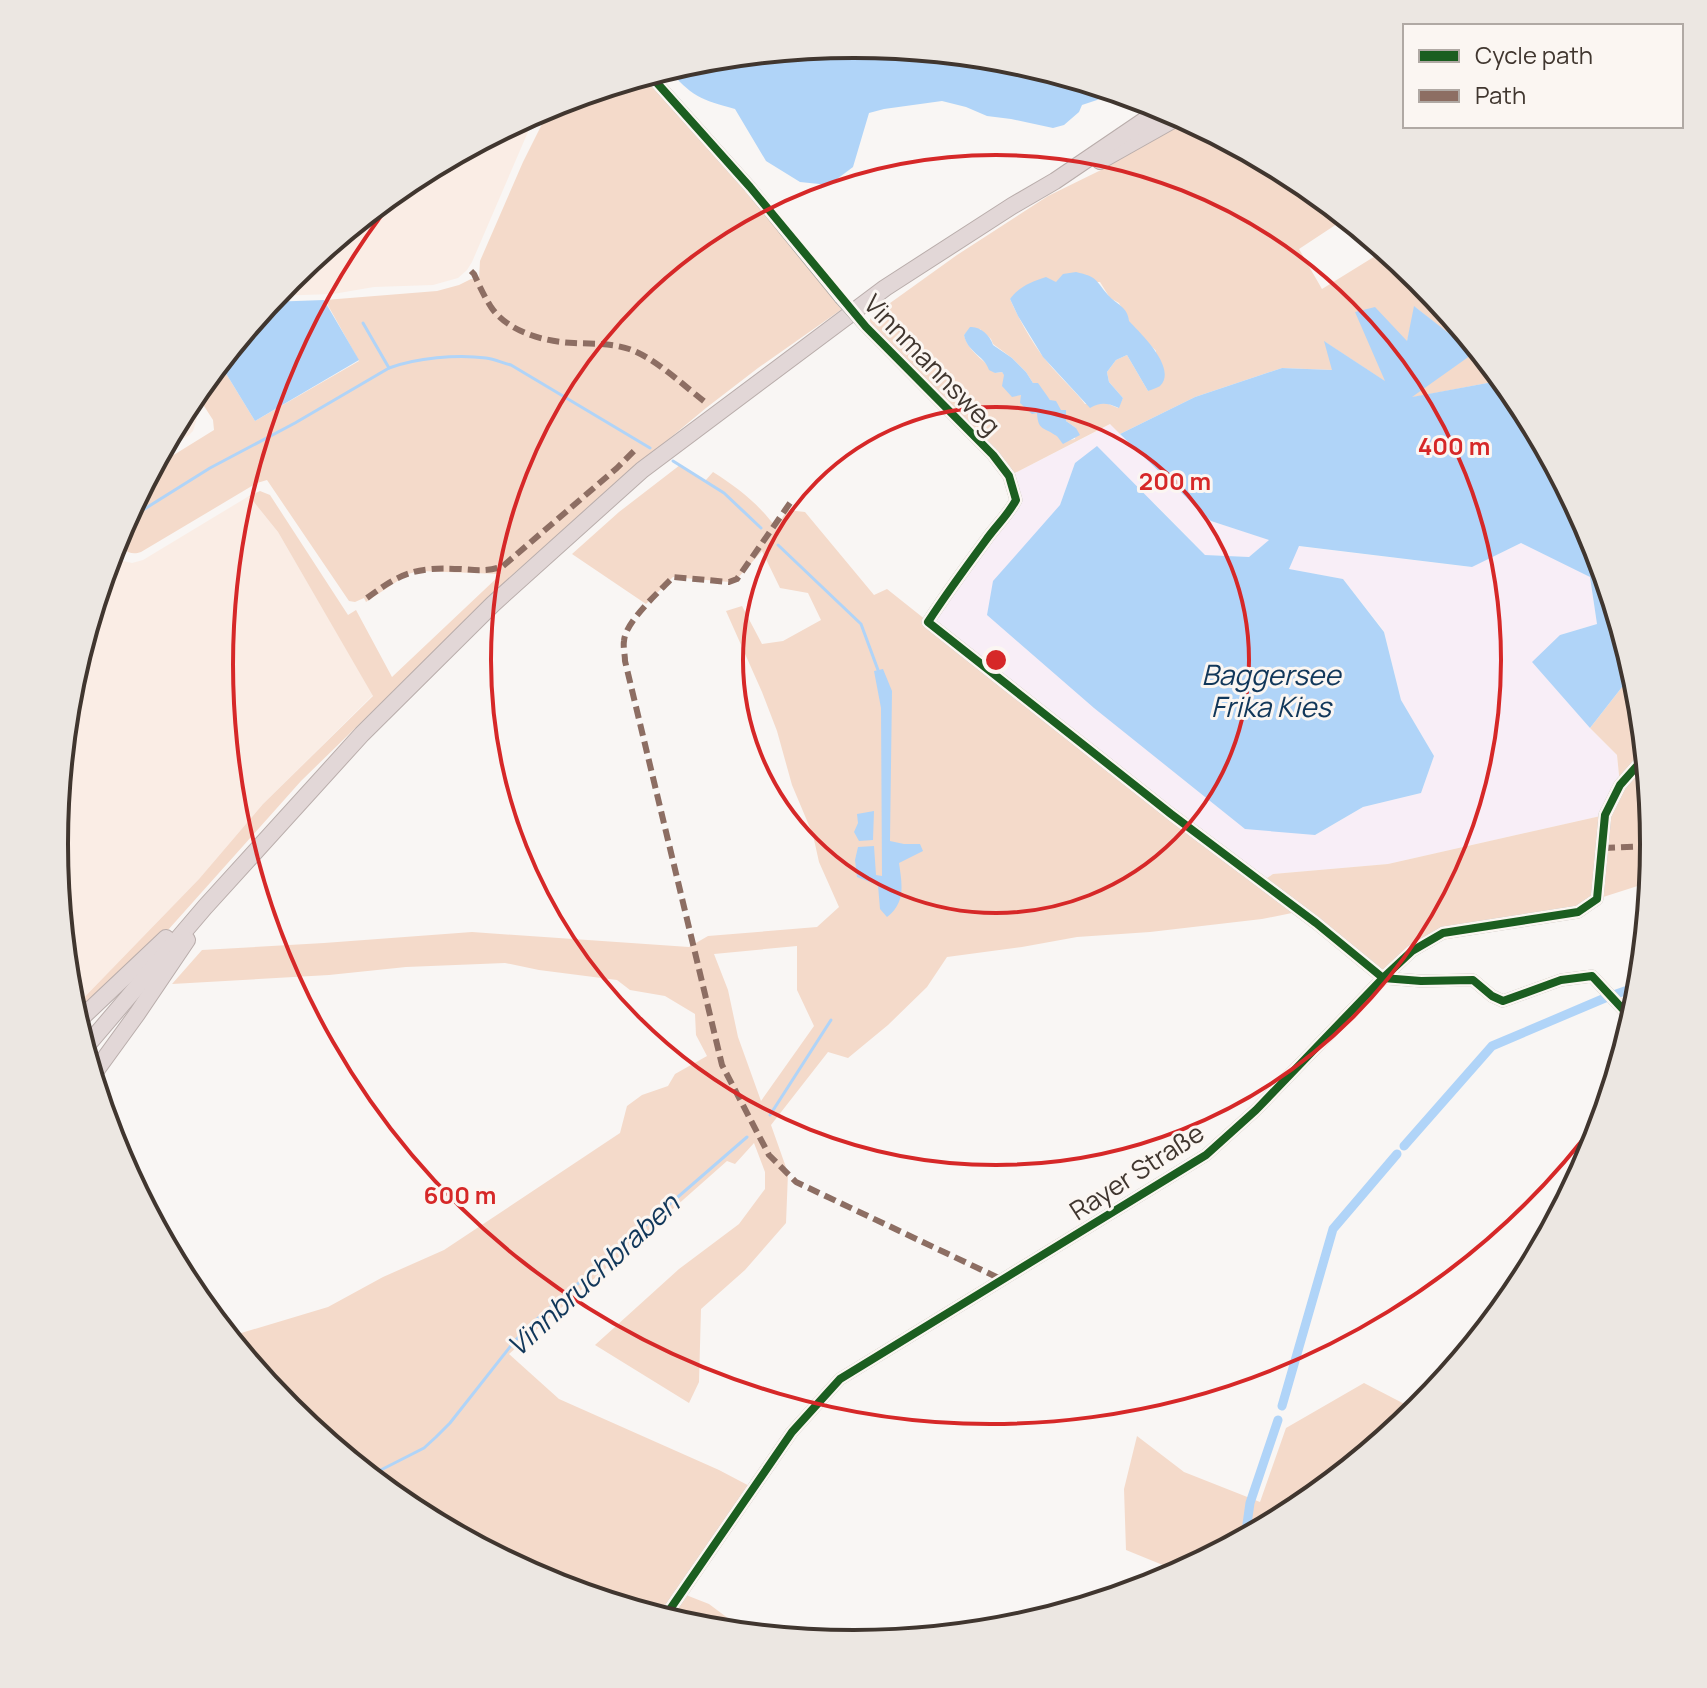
<svg xmlns="http://www.w3.org/2000/svg" width="1707" height="1688" font-family="Manrope,sans-serif">
<style>
.built{fill:#faede5}
.industrial{fill:#f8eef7}
.green{fill:#f4daca;fill-rule:evenodd}
.water{fill:#b0d4f8}
.lines{fill:none;stroke-linecap:round;stroke-linejoin:round}
.stream{stroke:#b0d4f8;stroke-width:3}
.canal{stroke:#b0d4f8;stroke-width:9}
.minor-casing{stroke:#b4aeab;stroke-width:13}
.highway-casing{stroke:#b9adab;stroke-width:18}
.minor{stroke:#fefefd;stroke-width:11}
.highway{stroke:#e2d7d7;stroke-width:16}
.minor-bridge-casing{stroke:#b4aeab;stroke-width:13;stroke-linecap:butt}
.minor-bridge{stroke:#fefefd;stroke-width:11}
.quiet{stroke:#8d6e63;stroke-width:6;stroke-dasharray:12 6;stroke-linecap:butt}
.cycleway-casing{stroke:#fbf6f2;stroke-width:13}
.cycleway{stroke:#1b5e20;stroke-width:8}
.ring{fill:none;stroke:#d62828;stroke-width:4}
.labels{text-anchor:middle;stroke-width:6;stroke-linejoin:round;paint-order:stroke}
.street-label{font-size:26px;fill:#40362f;stroke:#fbf6f2}
.water-label{font-size:28px;font-style:italic;fill:#11375a;stroke:#fbf6f2}
.rim{fill:none;stroke:#40362f;stroke-width:4}
.centre{fill:#d62828;stroke:#fbf6f2;stroke-width:4}
.ring-label{font-size:24px;text-anchor:middle;font-weight:bold;fill:#d62828;stroke:#fbf6f2;stroke-width:6;stroke-linejoin:round;paint-order:stroke}
</style>
<rect width="100%" height="100%" fill="#f9f6f4"/>
<!-- built -->
<g class="built">
<polygon points="537,111 472,262 467,270 458,278 433,285 374,287 333,294 273,296 288,278 409,179"/>
<polygon points="188,400 197,418 193,431 189,435 159,454"/>
<polygon points="249,496 278,532 373,695 263,804 199,879 72,1010 69,1000 54,844 69,687 104,573 123,561 132,563 143,560"/>
</g>
<!-- industrial -->
<polygon class="industrial" points="1111,424 1211,521 1270,540 1249,557 1205,555 1154,503 1075,463 1060,505 1315,835 1363,807 1421,793 1434,756 1401,700 1384,631 1343,579 1288,569 1296,546 1471,567 1521,543 1590,576 1597,624 1560,635 1590,728 1617,755 1620,785 1605,815 1388,864 1273,874 1256,886 928,622 1016,500 1009,476"/>
<!-- green -->
<g class="green">
<path d="M643 76 755 199 842 309 758 368 706 408 610 488 509 578 301 781 168 930 74 1018 72 1010 199 879 263 804 373 696 278 532 249 496 260 491 270 495 348 615 356 610 392 677 501 574 419 571 408 574 366 602 364 598 355 602 349 601 267 480 257 483 141 552C128 557 121 547 115 537L151 469 214 430 213 420 195 392 219 362 255 421 359 361 325 300 437 291 459 285 471 279H479L480 261 523 162 552 104Z"/>
<path d="M1188 120 1298 179 1346 218 1299 249 1322 289 1385 250 1420 279 1506 384 1498 381 1409 398 1473 353 1415 307 1407 342 1386 382 1325 342 1333 370 1282 368 1195 397 1120 434 1110 424 1009 476 866 327 872 316 957 255 1048 196 1101 170ZM1056 282H1100L1110 298 1119 303 1128 321 1156 351 1148 391 1127 355 1116 360 1107 372 1109 382 1123 398 1118 408 1106 403 1085 404C1077 393 1068 385 1059 375 1038 354 1022 326 1010 299ZM980 329 991 339 993 344 1012 358 1026 372 1033 383 1060 410 1066 421 1076 428 1075 439 1066 441 1057 435 1002 372 995 373C985 360 968 352 964 335L968 331Z"/>
<path d="M680 465 705 481 713 472C738 488 759 504 776 528L787 510 805 512 874 595 887 589 1258 884 1273 874 1388 864 1605 815 1620 785 1617 755 1590 728 1633 673 1638 688 1653 844 1650 882 1597 899 1578 912 1443 933 1383 978 1292 913 1262 919 1150 932 1077 937 1022 947 947 957 927 987 888 1025 848 1058 828 1052 771 1125 788 1173 786 1223 745 1270 701 1309 699 1382 689 1403 595 1345 679 1269 739 1224 765 1189V1172L754 1143 735 1164 727 1161 509 1354 559 1399 719 1470 757 1490 686 1595 709 1604 733 1622 726 1631 697 1629 547 1583 409 1509 287 1409 228 1337 328 1307 383 1277 444 1250 620 1133 627 1106 642 1095 668 1086 675 1074 707 1056 696 1035 695 1014 665 996 630 990 617 980 539 970 505 963 406 967 329 975 172 984 202 950 324 943 472 932 689 947 708 936 817 927 839 907 819 862 813 835 792 785 777 731 762 692 726 611 742 606 762 644 783 641 821 620 808 593 780 588 762 551 737 579 729 582 673 577 646 604 572 554 619 512ZM797 946V990L814 1026 761 1101 738 1037 728 990 714 954Z"/>
<polygon points="1364,1383 1418,1411 1298,1509 1180,1572 1126,1550 1124,1489 1137,1436 1184,1472 1260,1502 1286,1428"/>
</g>
<!-- water -->
<g class="water">
<path d="M854 44 1010 59 1113 91 1097 100 1082 105 1079 112 1064 125 1053 128 1011 119 987 116 966 107 942 101 884 109 869 113 853 167 829 185 800 182 766 161 735 109C702 100 690 96 668 68L698 59Z"/>
<path d="M1076 272C1098 277 1095 280 1108 295 1116 304 1128 307 1129 321 1140 333 1178 368 1160 386 1159 387 1151 390 1148 391L1127 355 1116 360 1107 372 1109 382 1123 398 1119 408C1107 403 1101 402 1090 408L1043 357 1018 316 1010 299C1020 286 1031 282 1046 277L1056 282 1063 274Z"/>
<polygon points="324,300 359,360 255,421 219,362 268,302"/>
<polygon points="1414,306 1474,353 1412,397 1498,381 1506,384 1519,400 1593,538 1633,673 1590,728 1532,662 1560,635 1597,624 1590,577 1521,543 1472,567 1299,546 1289,569 1343,579 1384,632 1401,700 1434,756 1421,793 1363,807 1315,835 1245,829 1094,708 987,615 993,581 1060,505 1075,463 1097,446 1205,555 1249,557 1269,540 1211,521 1120,434 1195,397 1282,368 1332,370 1324,341 1385,381 1355,312 1375,307 1407,341"/>
<path d="M970 327C980 326 990 335 993 345L1012 358 1026 372 1033 383H1038L1050 400 1056 401 1061 410H1066V421L1076 428 1080 435 1063 444C1060 441 1059 437 1055 435 1044 427 1038 431 1037 413L1032 414 1020 403 1021 395 1012 397 1002 386 1004 375 1002 372 995 373 989 370C985 356 967 352 964 335Z"/>
<path d="M883 669 892 691 890 841 904 844H920L923 851 899 863C902 884 906 902 887 917L880 909 878 885 857 877 855 860 858 847 874 846 876 875 882 876 881 708 874 671Z"/>
<polygon points="874,811 873,840 859,841 854,832 858,823 857,814"/>
</g>
<g class="lines">
<!-- stream -->
<g class="stream">
<polyline points="363,323 389,368"/>
<polyline points="673,461 724,493 761,528"/>
<path d="M122 523 210 468 295 423 389 368C416 358 457 354 486 358 494 359 503 363 511 365L650 448"/>
<polyline points="778,545 861,624 878,670"/>
<polyline points="770,1115 831,1020"/>
<polyline points="369,1476 424,1448 436,1437 450,1423 513,1343 528,1327 747,1137"/>
</g>
<!-- canal -->
<g class="canal">
<polyline points="1404,1146 1492,1046 1605,998 1639,986"/>
<polyline points="1282,1406 1333,1229 1397,1154"/>
<polyline points="1245,1538 1250,1503 1278,1420"/>
</g>
<defs>
<g id="minor">
<polyline points="649,74 750,187 840,298"/>
<path d="M866 327 993 455 1009 476 1016 500C1008 515 996 526 986 540 966 567 946 594 928 622L1171 814 1316 923 1383 978"/>
<polyline points="1383,978 1421,981 1473,980 1492,996 1503,1001 1561,980 1592,976 1632,1019"/>
<polyline points="664,1618 792,1432 840,1379 1206,1155 1256,1110 1383,978 1412,951 1443,933 1578,912 1597,899 1605,815 1620,785 1645,757"/>
</g>
<g id="highway">
<polyline points="1100,161 1180,116"/>
<polyline points="76,1023 166,938"/>
<polyline points="84,1049 205,907 362,734 493,604 642,470 885,288 1012,206 1055,181 1164,107"/>
<polyline points="92,1076 137,1014 187,940"/>
</g>
</defs>
<!-- minor casing -->
<use href="#minor" class="minor-casing"/>
<!-- highway casing -->
<use href="#highway" class="highway-casing"/>
<!-- minor -->
<use href="#minor" class="minor"/>
<!-- highway -->
<use href="#highway" class="highway"/>
<defs>
<polyline id="minor-bridge" points="840,298 866,327"/>
</defs>
<!-- minor-bridge casing -->
<use href="#minor-bridge" class="minor-bridge-casing"/>
<!-- minor-bridge -->
<use href="#minor-bridge" class="minor-bridge"/>
<!-- quiet -->
<g class="quiet">
<path d="M471 271 474 274C479 285 484 296 491 307 508 332 545 342 574 343 592 344 611 343 629 349 655 358 683 385 705 402"/>
<path d="M790 503 737 579 729 582 673 577C659 592 625 622 624 641 623 647 625 655 625 661L722 1065 769 1155 796 1182 1003 1280"/>
<path d="M367 598C402 572 416 567 460 569 475 570 489 572 503 566L617 468 636 449"/>
<polyline points="1603,848 1653,846"/>
</g>
<defs>
<g id="cycleway">
<path d="M649 74 750 187 866 327 993 455 1009 476 1016 500C1008 515 996 526 986 540 966 567 946 594 928 622L1171 814 1316 923 1383 978"/>
<polyline points="1383,978 1421,981 1473,980 1492,996 1503,1001 1561,980 1592,976 1632,1019"/>
<polyline points="664,1618 792,1432 840,1379 1206,1155 1256,1110 1383,978 1412,951 1443,933 1578,912 1597,899 1605,815 1620,785 1645,757"/>
</g>
</defs>
<!-- cycleway casing -->
<use href="#cycleway" class="cycleway-casing"/>
<!-- cycleway -->
<use href="#cycleway" class="cycleway"/>
</g>
<!-- distance rings -->
<g class="ring">
<circle cx="996" cy="660" r="253"/>
<circle cx="996" cy="660" r="505"/>
<path d="M1601 1116A758 758 0 1 1 411 178"/>
</g>
<g class="labels">
<!-- street labels -->
<g class="street-label">
<text transform="translate(932 365) rotate(46)" y="9">Vinnmannsweg</text>
<text transform="translate(1137 1172) rotate(-33)" y="9">Rayer Straße</text>
</g>
<!-- water labels -->
<g class="water-label">
<text x="1271" y="685">Baggersee<tspan x="1271" dy="32">Frika Kies</tspan></text>
<text transform="translate(593 1275) rotate(-43)" y="10">Vinnbruchbraben</text>
</g>
</g>
<!-- crop -->
<path d="M0 0H1707V1688H0ZM68 844a786 786 0 1 1 1572 0a786 786 0 1 1-1572 0Z" fill="#ece7e2" fill-rule="evenodd"/>
<path class="rim" d="M68 844a786 786 0 1 1 1572 0a786 786 0 1 1-1572 0Z"/>
<circle cx="996" cy="660" r="12" class="centre"/>
<g class="ring-label">
<text x="1454" y="455">400 m</text>
<text x="1175" y="490">200 m</text>
<text x="460" y="1204">600 m</text>
</g>
<!-- legend -->
<rect x="1403" y="24" width="280" height="104" fill="#fbf6f2" stroke="#b0a9a4" stroke-width="2"/>
<rect x="1419" y="50" width="40" height="12" fill="#1b5e20" stroke="#b0a9a4" stroke-width="2"/>
<text x="1475" y="64" font-size="24" fill="#40362f">Cycle path</text>
<rect x="1419" y="90" width="40" height="12" fill="#8d6e63" stroke="#b0a9a4" stroke-width="2"/>
<text x="1475" y="104" font-size="24" fill="#40362f">Path</text>
</svg>
